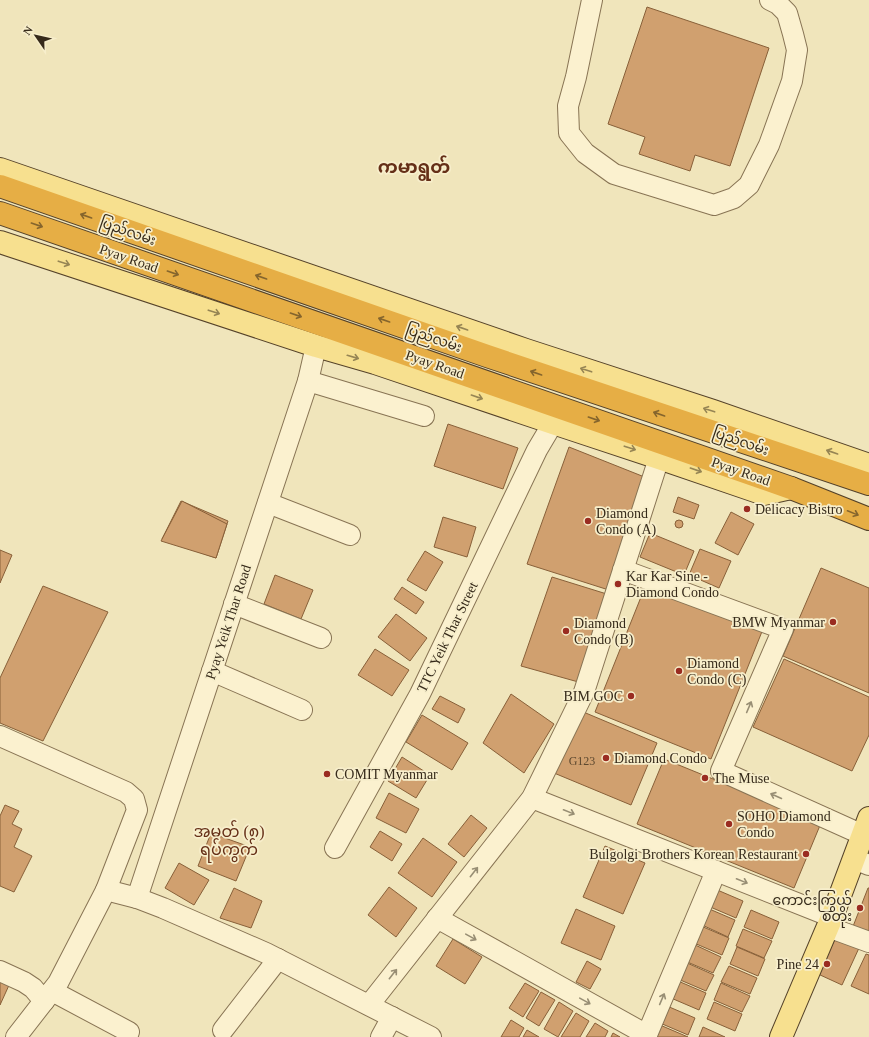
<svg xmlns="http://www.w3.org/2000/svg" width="869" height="1037" font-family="'Times New Roman','Noto Sans Myanmar',serif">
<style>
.building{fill:#d0a06f;stroke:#886039}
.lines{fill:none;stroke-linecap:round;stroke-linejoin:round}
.minor-casing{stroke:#887454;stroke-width:22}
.major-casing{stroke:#554229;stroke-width:24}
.highway-casing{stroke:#554229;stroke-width:24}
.minor{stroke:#fbf1cf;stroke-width:20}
.major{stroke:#f7e08f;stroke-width:22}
.highway{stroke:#e6ae45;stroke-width:22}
.oneway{stroke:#85652d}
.oneway2{stroke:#968554}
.oneway3{stroke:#988e74}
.poi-dot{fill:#9a2c21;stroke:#f7eecb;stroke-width:1.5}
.labels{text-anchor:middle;stroke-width:3.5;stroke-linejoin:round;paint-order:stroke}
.number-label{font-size:12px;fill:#5c482f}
.street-label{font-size:14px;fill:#362a1a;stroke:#f7eecb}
.poi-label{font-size:14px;fill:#362a1a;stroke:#f7eecb;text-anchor:start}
.quarter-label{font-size:16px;fill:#652f17;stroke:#f7eecb}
.district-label{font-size:18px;font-weight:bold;fill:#652f17;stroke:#f7eecb}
</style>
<rect width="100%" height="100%" fill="#f0e5bb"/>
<!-- building -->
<g class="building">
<polygon points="647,7 769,48 730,166 695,155 690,171 639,154 645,137 608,124"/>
<polygon points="448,424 518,448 503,489 434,466"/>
<polygon points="569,447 647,478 612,591 527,564"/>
<polygon points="678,497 699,505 694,519 673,512"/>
<polygon points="181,501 228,521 216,558 162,539"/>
<polygon points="182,501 227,524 216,558 161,541"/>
<polygon points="731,512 754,524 738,555 715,543"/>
<polygon points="443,517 476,527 467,557 434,547"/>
<circle cx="679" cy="524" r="4"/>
<polygon points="650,533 694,551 684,575 640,557"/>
<polygon points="700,549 731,561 719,588 689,575"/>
<polygon points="0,550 12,555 0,583"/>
<polygon points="425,551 443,562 426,591 407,580"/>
<polygon points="821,568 869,588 869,693 783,656"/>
<polygon points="275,575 313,590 301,619 264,604"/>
<polygon points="552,577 610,595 582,683 521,666"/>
<polygon points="647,582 763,629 711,759 595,712"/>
<polygon points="43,586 108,612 43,741 0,723 0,678"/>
<polygon points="402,587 424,602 416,614 394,599"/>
<polygon points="396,614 427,638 410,661 378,637"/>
<polygon points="375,649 409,670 392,696 358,675"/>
<polygon points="784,659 869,697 869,735 852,771 753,727"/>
<polygon points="511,694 554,724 524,773 483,743"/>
<polygon points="440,696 465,709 458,723 432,709"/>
<polygon points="581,711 657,743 631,805 554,773"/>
<polygon points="422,715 468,743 452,770 406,742"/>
<polygon points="402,757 430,775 416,798 388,781"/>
<polygon points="664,759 821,823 794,888 637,824"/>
<polygon points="389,793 419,809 406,833 376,818"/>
<polygon points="5,805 19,811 12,824 22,829 14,847 32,856 14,892 0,886 0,816"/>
<polygon points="471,815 487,828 464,857 448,844"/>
<polygon points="380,831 402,844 392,861 370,847"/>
<polygon points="211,833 250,847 236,881 198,866"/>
<polygon points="423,838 457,862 432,897 398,873"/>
<polygon points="605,846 645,863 623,914 583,897"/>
<polygon points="179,863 209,880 194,905 165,888"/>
<polygon points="389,887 417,908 396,937 368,915"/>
<polygon points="234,888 262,901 251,928 220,918"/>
<polygon points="868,888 869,888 869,935 852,929"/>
<polygon points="715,889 743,901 736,918 708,906"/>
<polygon points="707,908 735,920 728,937 700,924"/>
<polygon points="576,909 615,926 601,960 561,943"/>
<polygon points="751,910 779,922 772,939 744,927"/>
<polygon points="701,926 729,938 722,955 694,943"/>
<polygon points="743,929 772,941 764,958 736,946"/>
<polygon points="836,937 859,948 842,985 818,974"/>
<polygon points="453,939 482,957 465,984 436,966"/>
<polygon points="693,944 721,957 713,973 685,961"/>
<polygon points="737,947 765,959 758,976 730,964"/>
<polygon points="866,954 869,955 869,994 851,986"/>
<polygon points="587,961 601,969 590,989 576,982"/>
<polygon points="685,962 714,975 706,991 678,979"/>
<polygon points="729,966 757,978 750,994 721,982"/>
<polygon points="0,978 10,983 0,1005"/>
<polygon points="678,981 706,993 699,1010 671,998"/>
<polygon points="525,983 539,991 523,1017 509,1008"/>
<polygon points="721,983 750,996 742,1012 714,1000"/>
<polygon points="541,992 555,1000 539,1026 526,1018"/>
<polygon points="559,1002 573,1011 558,1037 544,1029"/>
<polygon points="714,1002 742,1014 735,1031 707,1019"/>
<polygon points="667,1006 695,1018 688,1035 660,1023"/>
<polygon points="576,1013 589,1021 580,1037 561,1037"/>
<polygon points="511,1020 524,1028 519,1037 501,1037"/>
<polygon points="595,1023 608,1031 605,1037 586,1037"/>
<polygon points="660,1025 688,1037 655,1037"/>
<polygon points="703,1027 725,1037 699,1037"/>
<polygon points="527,1030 539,1037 523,1037"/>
<polygon points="613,1033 620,1037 611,1037"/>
</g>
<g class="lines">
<defs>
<g id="minor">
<polyline points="592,0 576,77 568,106 569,133 585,153 614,174 714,205 734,198 749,185 769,145 792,81 797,50 793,34 787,13 778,4 770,0"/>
<polyline points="308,381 424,416"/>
<polyline points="268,503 350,535"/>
<polyline points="623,570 783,629 721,771 863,835"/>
<polyline points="234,604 321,638"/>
<polyline points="212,671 302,710"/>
<polyline points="0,736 126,792 134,799 137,810 106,890"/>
<polyline points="532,798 832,917"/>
<polyline points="335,848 420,694 537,450 553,423"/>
<polyline points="854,859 869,865"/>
<polyline points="137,898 308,381 316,346"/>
<polyline points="437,918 647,1035"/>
<polyline points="828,927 869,942"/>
<polyline points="0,971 24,982 33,988 44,1001"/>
<polyline points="52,991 129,1032"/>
<polyline points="369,1005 532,798 584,692 659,458"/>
<polyline points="223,1030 278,959"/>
<polyline points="16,1037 58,983 106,890 137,898 163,908 266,953 431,1037"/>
<polyline points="381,1037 392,1017"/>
<polyline points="646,1037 716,871"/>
</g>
<g id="major">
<polyline points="0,169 526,350 713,411 869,465"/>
<polyline points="0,242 316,346 375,363 553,423 659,458 764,494 791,488"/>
<polyline points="781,1037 832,917 869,818"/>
</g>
<g id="highway">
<polyline points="0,186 487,356 869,484"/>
<polyline points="0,213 791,488 869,519"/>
</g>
</defs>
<!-- minor casing -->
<use href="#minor" class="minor-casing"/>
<!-- major casing -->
<use href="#major" class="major-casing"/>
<!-- highway casing -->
<use href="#highway" class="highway-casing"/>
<!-- minor -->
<use href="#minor" class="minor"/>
<!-- major -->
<use href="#major" class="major"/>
<!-- highway -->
<use href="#highway" class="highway"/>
</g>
<!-- one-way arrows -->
<defs><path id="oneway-shaft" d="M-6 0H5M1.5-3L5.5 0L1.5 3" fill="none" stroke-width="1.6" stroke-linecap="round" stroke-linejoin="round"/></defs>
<g class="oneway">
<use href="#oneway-shaft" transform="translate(86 216) rotate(-161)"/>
<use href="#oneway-shaft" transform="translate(37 225) rotate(19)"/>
<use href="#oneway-shaft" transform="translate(173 273) rotate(19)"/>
<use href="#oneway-shaft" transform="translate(261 277) rotate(-161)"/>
<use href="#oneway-shaft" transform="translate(296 315) rotate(19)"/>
<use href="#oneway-shaft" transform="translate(384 320) rotate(-161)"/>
<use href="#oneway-shaft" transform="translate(536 373) rotate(-161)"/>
<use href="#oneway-shaft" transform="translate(659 414) rotate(-161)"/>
<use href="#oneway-shaft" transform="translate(594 419) rotate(19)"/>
<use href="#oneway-shaft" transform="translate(853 513) rotate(22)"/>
</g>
<g class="oneway2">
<use href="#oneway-shaft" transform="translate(64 263) rotate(18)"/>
<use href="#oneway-shaft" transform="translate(214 312) rotate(18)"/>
<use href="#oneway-shaft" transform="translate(462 328) rotate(-161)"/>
<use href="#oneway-shaft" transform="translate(353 357) rotate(16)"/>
<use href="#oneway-shaft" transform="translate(586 370) rotate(-162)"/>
<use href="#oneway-shaft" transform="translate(477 397) rotate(19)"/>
<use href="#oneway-shaft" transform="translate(709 410) rotate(-162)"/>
<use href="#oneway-shaft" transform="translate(630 448) rotate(18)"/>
<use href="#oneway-shaft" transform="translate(832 452) rotate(-161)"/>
<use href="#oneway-shaft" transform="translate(696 470) rotate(19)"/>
</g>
<g class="oneway3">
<use href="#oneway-shaft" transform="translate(749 707) rotate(-67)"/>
<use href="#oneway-shaft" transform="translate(776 796) rotate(-156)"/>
<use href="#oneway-shaft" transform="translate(569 812) rotate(22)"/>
<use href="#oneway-shaft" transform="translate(474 872) rotate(-52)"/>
<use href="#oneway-shaft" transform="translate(742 881) rotate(22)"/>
<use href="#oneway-shaft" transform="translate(471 937) rotate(29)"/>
<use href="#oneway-shaft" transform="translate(393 974) rotate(-52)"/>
<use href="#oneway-shaft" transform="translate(662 999) rotate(-67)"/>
<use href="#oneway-shaft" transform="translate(585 1001) rotate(29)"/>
</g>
<!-- markers -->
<g class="poi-dot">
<circle cx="747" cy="509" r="4"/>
<circle cx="588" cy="521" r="4"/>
<circle cx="618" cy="584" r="4"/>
<circle cx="833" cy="622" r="4"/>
<circle cx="566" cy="631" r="4"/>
<circle cx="679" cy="671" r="4"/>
<circle cx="631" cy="696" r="4"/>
<circle cx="606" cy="758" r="4"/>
<circle cx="327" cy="774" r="4"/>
<circle cx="705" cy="778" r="4"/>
<circle cx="729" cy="824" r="4"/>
<circle cx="806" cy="854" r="4"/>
<circle cx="860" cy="908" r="4"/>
<circle cx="827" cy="964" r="4"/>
</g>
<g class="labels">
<!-- number labels -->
<g class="number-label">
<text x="582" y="765">G123</text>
</g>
<!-- street labels -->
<g class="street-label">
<text transform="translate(128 231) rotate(19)" y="5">ပြည်လမ်း</text>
<text transform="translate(129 258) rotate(19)" y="5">Pyay Road</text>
<text transform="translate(434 338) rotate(19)" y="5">ပြည်လမ်း</text>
<text transform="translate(435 364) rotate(19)" y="5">Pyay Road</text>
<text transform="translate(741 441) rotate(19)" y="5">ပြည်လမ်း</text>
<text transform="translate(741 471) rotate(19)" y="5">Pyay Road</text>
<text transform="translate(228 622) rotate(-72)" y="5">Pyay Yeik Thar Road</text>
<text transform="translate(447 637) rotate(-64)" y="5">TTC Yeik Thar Street</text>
</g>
<!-- poi labels -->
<g class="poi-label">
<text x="755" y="514">Delicacy Bistro</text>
<text x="596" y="518">Diamond<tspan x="596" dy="16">Condo (A)</tspan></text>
<text x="626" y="581">Kar Kar Sine -<tspan x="626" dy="16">Diamond Condo</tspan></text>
<text x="825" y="627" text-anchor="end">BMW Myanmar</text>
<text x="574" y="628">Diamond<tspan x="574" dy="16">Condo (B)</tspan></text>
<text x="687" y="668">Diamond<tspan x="687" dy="16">Condo (C)</tspan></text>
<text x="623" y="701" text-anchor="end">BIM GOC</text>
<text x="614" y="763">Diamond Condo</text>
<text x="335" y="779">COMIT Myanmar</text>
<text x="713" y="783">The Muse</text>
<text x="737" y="821">SOHO Diamond<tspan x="737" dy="16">Condo</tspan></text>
<text x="798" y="859" text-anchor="end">Bulgolgi Brothers Korean Restaurant</text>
<text x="852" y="905" text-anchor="end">ကောင်းကြွယ်<tspan x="852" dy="16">စတိုး</tspan></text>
<text x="819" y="969" text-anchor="end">Pine 24</text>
</g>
<!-- quarter labels -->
<g class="quarter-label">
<text x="229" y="837">အမှတ် (၈)<tspan x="229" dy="18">ရပ်ကွက်</tspan></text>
</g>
<!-- district labels -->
<g class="district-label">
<text x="414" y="173">ကမာရွတ်</text>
</g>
</g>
<!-- north arrow -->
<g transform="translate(36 36) rotate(304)" stroke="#f7eecb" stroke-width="3" paint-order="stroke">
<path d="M0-3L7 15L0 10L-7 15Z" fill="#362a1a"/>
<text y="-6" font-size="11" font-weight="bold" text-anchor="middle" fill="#362a1a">N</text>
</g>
</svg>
